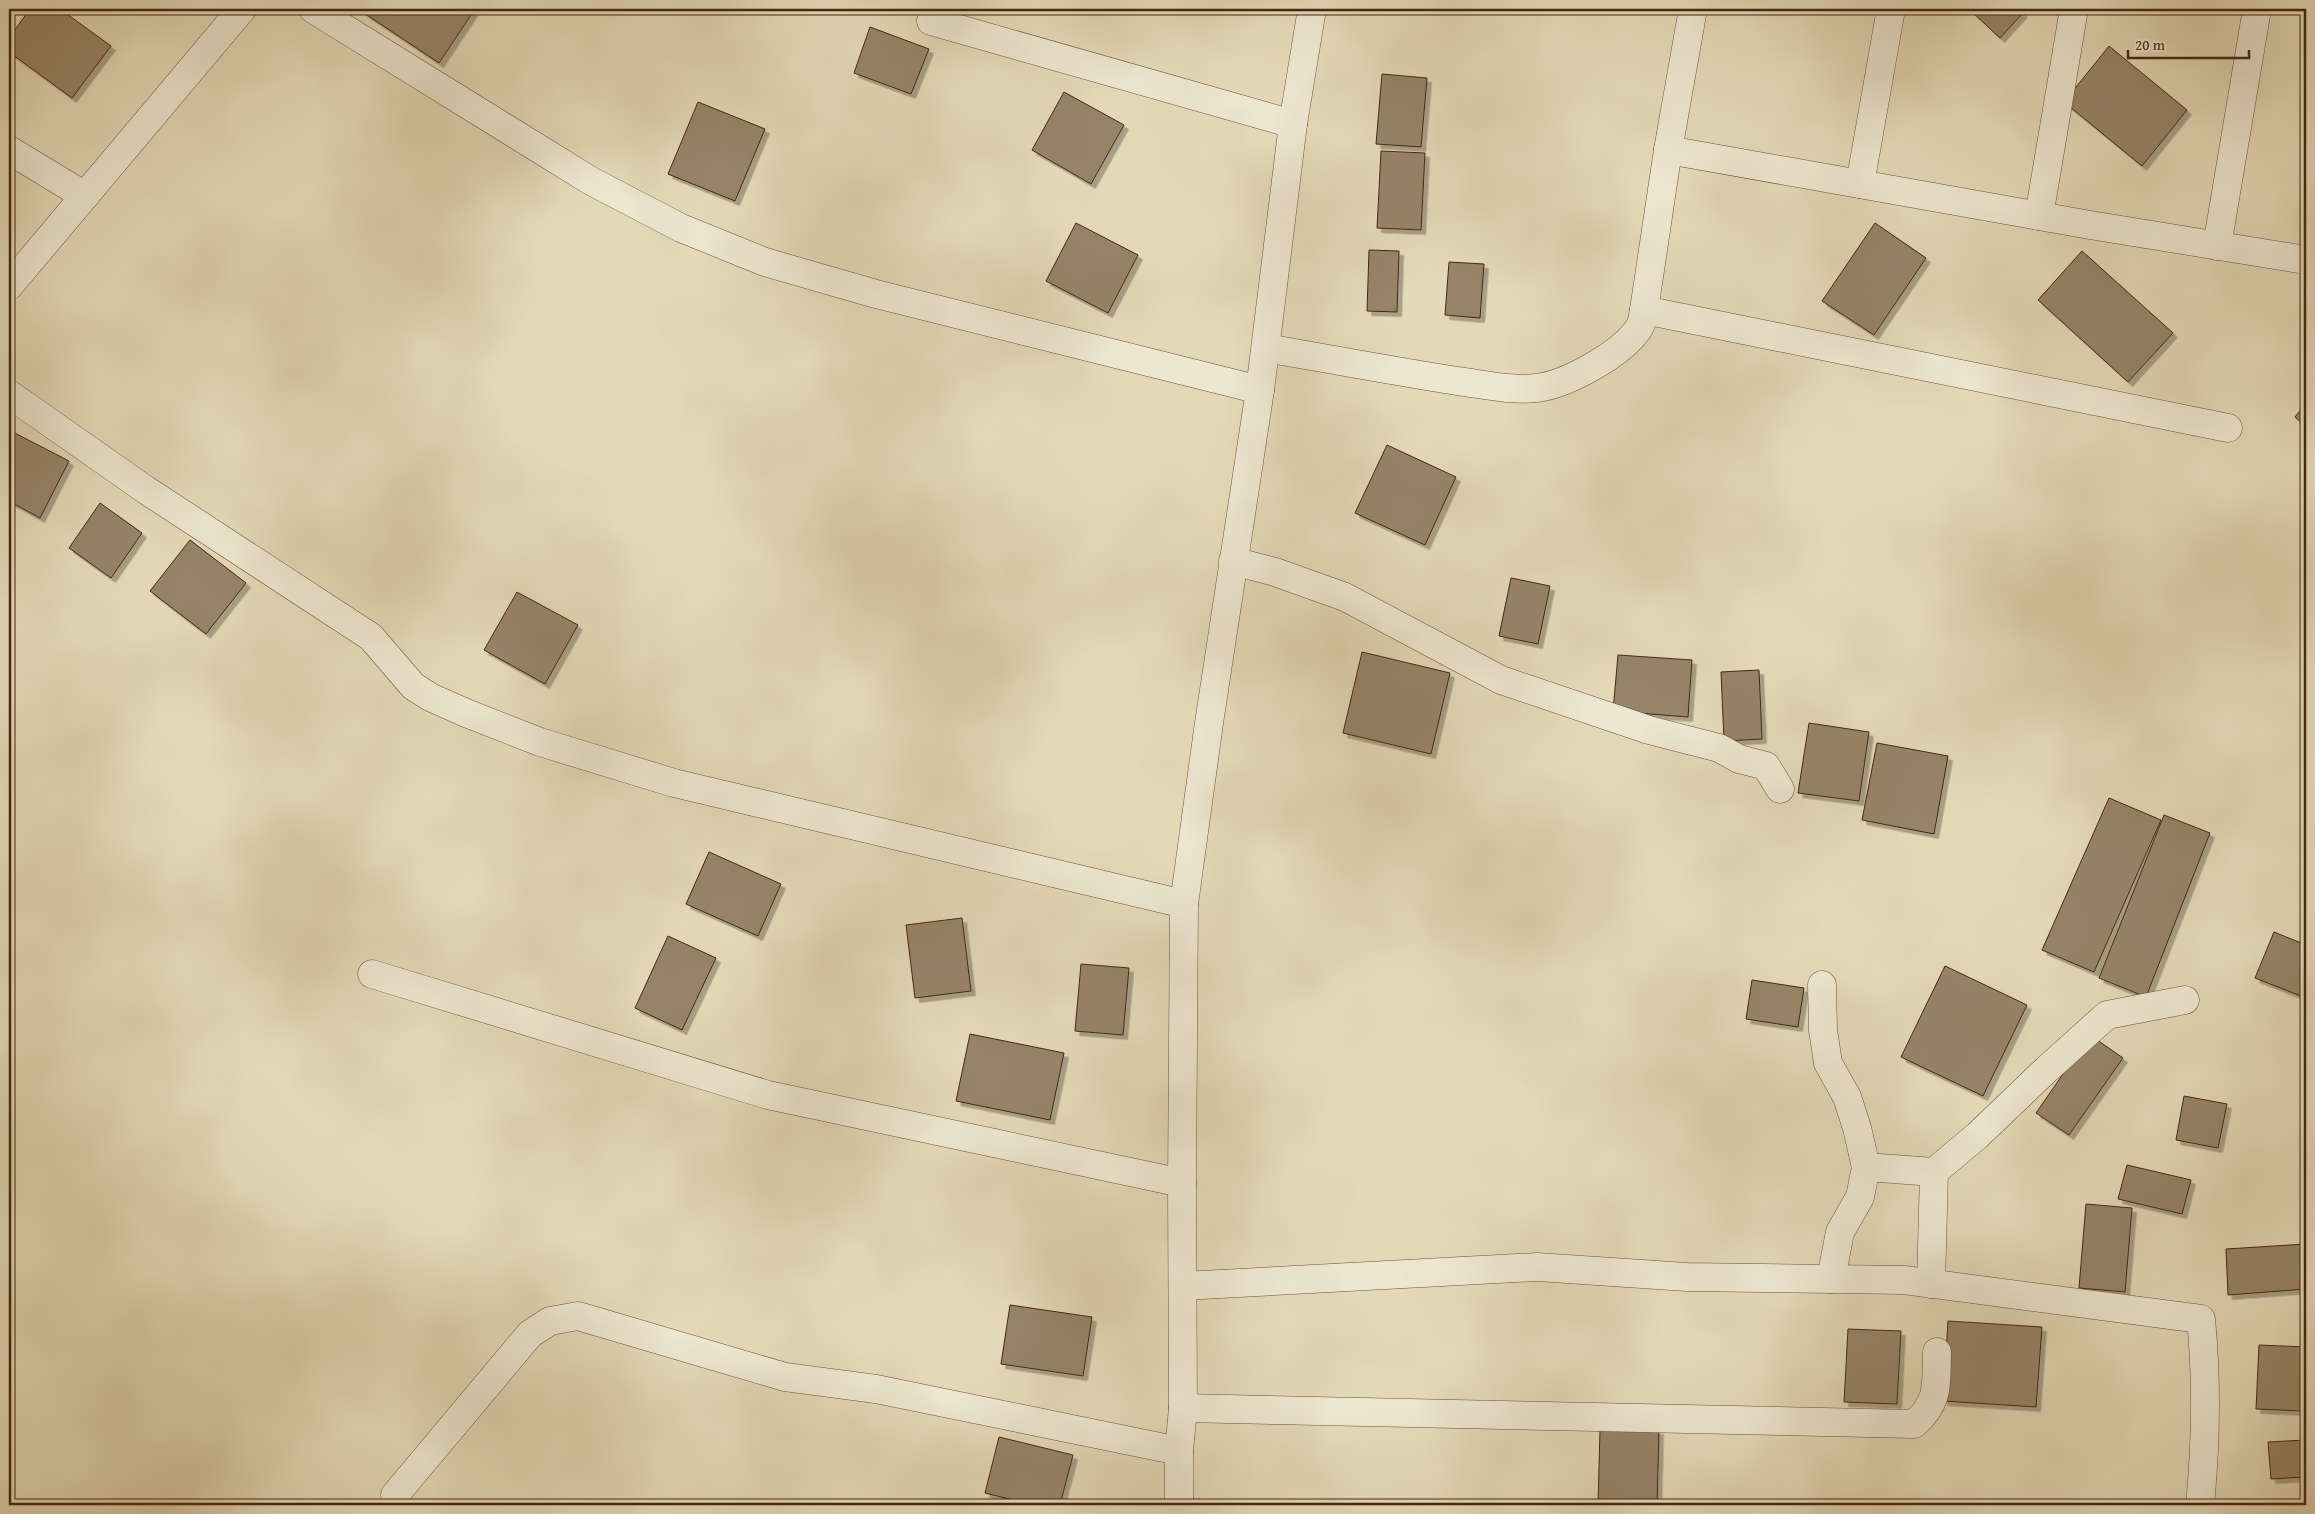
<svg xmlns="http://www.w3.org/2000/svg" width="2315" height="1514" font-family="'Gentium Book Plus',serif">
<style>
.building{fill:#978468;stroke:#432712;filter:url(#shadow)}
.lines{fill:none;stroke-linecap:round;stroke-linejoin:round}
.minor-casing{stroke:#6b543b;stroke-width:29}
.minor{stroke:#ede6d0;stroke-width:28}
</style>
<defs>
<filter id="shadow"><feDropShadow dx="4.5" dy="4.5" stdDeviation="0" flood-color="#0004"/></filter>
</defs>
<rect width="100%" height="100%" fill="#e4d9b7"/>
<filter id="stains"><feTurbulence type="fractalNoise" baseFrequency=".004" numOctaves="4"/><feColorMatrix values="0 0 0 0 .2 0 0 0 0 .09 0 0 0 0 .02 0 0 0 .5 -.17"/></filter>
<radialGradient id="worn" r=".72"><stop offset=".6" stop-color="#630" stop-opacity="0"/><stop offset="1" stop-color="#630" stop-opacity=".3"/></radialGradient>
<!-- building -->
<g class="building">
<polygon points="30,9 60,9 111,46 72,98 9,52 9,38"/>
<polygon points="358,9 475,9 439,63"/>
<polygon points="1969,9 2018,9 2023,13 2000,38"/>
<polygon points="870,27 929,49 911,94 854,73"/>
<polygon points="2109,46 2187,110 2142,166 2064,102"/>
<polygon points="1382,74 1427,78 1421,147 1376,144"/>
<polygon points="1064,92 1124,125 1091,184 1032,150"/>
<polygon points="698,102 765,129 735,201 668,174"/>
<polygon points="1381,151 1425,153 1421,230 1377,228"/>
<polygon points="1076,223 1138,255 1108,313 1046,281"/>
<polygon points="1875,223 1926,258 1874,335 1822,301"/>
<polygon points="1369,250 1399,251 1397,312 1367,311"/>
<polygon points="2082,251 2173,333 2128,382 2038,300"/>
<polygon points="1449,262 1484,264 1480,318 1445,315"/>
<polygon points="2306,403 2306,427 2295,417"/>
<polygon points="9,430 69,461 40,518 9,501"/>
<polygon points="1387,445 1456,477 1425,545 1355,513"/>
<polygon points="100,503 142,533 111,578 69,548"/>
<polygon points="190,540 246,583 206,634 150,591"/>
<polygon points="1511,578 1550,586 1538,644 1499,636"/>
<polygon points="517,592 578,625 545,684 484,650"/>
<polygon points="1362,652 1450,673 1431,754 1343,733"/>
<polygon points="1618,655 1692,660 1688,717 1613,711"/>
<polygon points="1759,670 1762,739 1724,741 1721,672"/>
<polygon points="1809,723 1869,732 1859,801 1798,793"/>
<polygon points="1877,743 1948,756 1934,834 1862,820"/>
<polygon points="2109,798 2161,820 2094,972 2042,950"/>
<polygon points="2164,815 2210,833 2146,997 2099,978"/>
<polygon points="709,852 781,884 758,936 686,904"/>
<polygon points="962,918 971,991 915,998 906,925"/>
<polygon points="2274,932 2306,945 2306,998 2255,978"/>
<polygon points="668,936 716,958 682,1030 635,1008"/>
<polygon points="1081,964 1129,968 1123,1035 1075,1031"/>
<polygon points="1945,966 2027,1005 1983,1096 1901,1057"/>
<polygon points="1752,980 1804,988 1798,1027 1746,1019"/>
<polygon points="970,1034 1064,1053 1050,1120 956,1101"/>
<polygon points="2090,1035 2123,1058 2069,1135 2036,1113"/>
<polygon points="2184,1096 2227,1104 2218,1148 2176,1140"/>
<polygon points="2127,1165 2191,1180 2182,1214 2118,1199"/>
<polygon points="2086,1204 2132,1208 2125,1292 2079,1288"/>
<polygon points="2306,1244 2306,1289 2228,1295 2226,1249"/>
<polygon points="1010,1305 1092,1317 1083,1376 1001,1364"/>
<polygon points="1948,1321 2042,1327 2036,1407 1943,1401"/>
<polygon points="1848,1329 1901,1331 1897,1404 1844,1402"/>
<polygon points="2259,1345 2306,1347 2303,1411 2256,1409"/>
<polygon points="1600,1430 1659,1430 1657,1505 1598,1505"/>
<polygon points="999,1437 1073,1455 1060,1505 1033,1505 985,1493"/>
<polygon points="2306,1440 2306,1477 2271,1479 2268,1442"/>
</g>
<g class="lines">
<defs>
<g id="minor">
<polyline points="313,9 591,181 681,228 765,262 876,294 1260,390"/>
<polyline points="931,21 1293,124"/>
<polyline points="9,150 85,196"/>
<polyline points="1668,150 2090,225 2306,260"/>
<polyline points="1860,184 1891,9"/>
<polyline points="2039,216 2074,9"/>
<polyline points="2217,246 2257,9"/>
<polyline points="9,286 242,9"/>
<polyline points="1644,310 2228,428"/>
<path d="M1266 348C1329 359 1393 371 1457 381 1482 384 1510 391 1536 388 1566 385 1622 354 1639 328 1642 323 1643 316 1644 310L1668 150 1693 9"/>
<polyline points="9,394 146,490 371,637 413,686 430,697 466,713 540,742 674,783 1184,904"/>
<polyline points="1233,561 1275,572 1345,597 1501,680 1649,730 1719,748 1739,759 1766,766 1780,789"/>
<polyline points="372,974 768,1095 1182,1183"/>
<polyline points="1822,985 1823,1030 1828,1063 1847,1097 1857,1128 1866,1167"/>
<polyline points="1831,1279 1840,1232 1860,1197 1866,1167 1934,1172 1978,1135 2047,1069 2107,1015 2185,1000"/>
<polyline points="1931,1284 1934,1172"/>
<path d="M1183 1286 1537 1267 1687 1277 1904 1280 2201 1319C2207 1381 2206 1443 2200 1505"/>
<path d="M1183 1408 1914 1424C1940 1402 1936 1383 1937 1352"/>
<polyline points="395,1495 530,1334 550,1321 578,1316 785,1377 876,1389 1179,1451"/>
<polyline points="1179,1505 1179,1451 1183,1408 1182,1183 1184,904 1209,723 1260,390 1293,124 1312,9"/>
</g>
</defs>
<!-- minor casing -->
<use href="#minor" class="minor-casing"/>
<!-- minor -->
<use href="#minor" class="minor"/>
</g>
<!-- margin -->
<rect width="2315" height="1514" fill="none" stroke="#e4d9b7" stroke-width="30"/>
<rect x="10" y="10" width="2295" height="1494" fill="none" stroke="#432712" stroke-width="2.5"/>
<rect x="15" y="15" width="2285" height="1484" fill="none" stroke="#432712"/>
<!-- scale -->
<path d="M2128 50v8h121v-8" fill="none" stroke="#432712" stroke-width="2.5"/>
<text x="2135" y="50" font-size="15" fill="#432712" stroke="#ede6d0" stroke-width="4" paint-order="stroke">20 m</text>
<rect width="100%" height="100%" filter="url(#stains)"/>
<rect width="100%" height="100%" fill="url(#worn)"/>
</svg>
